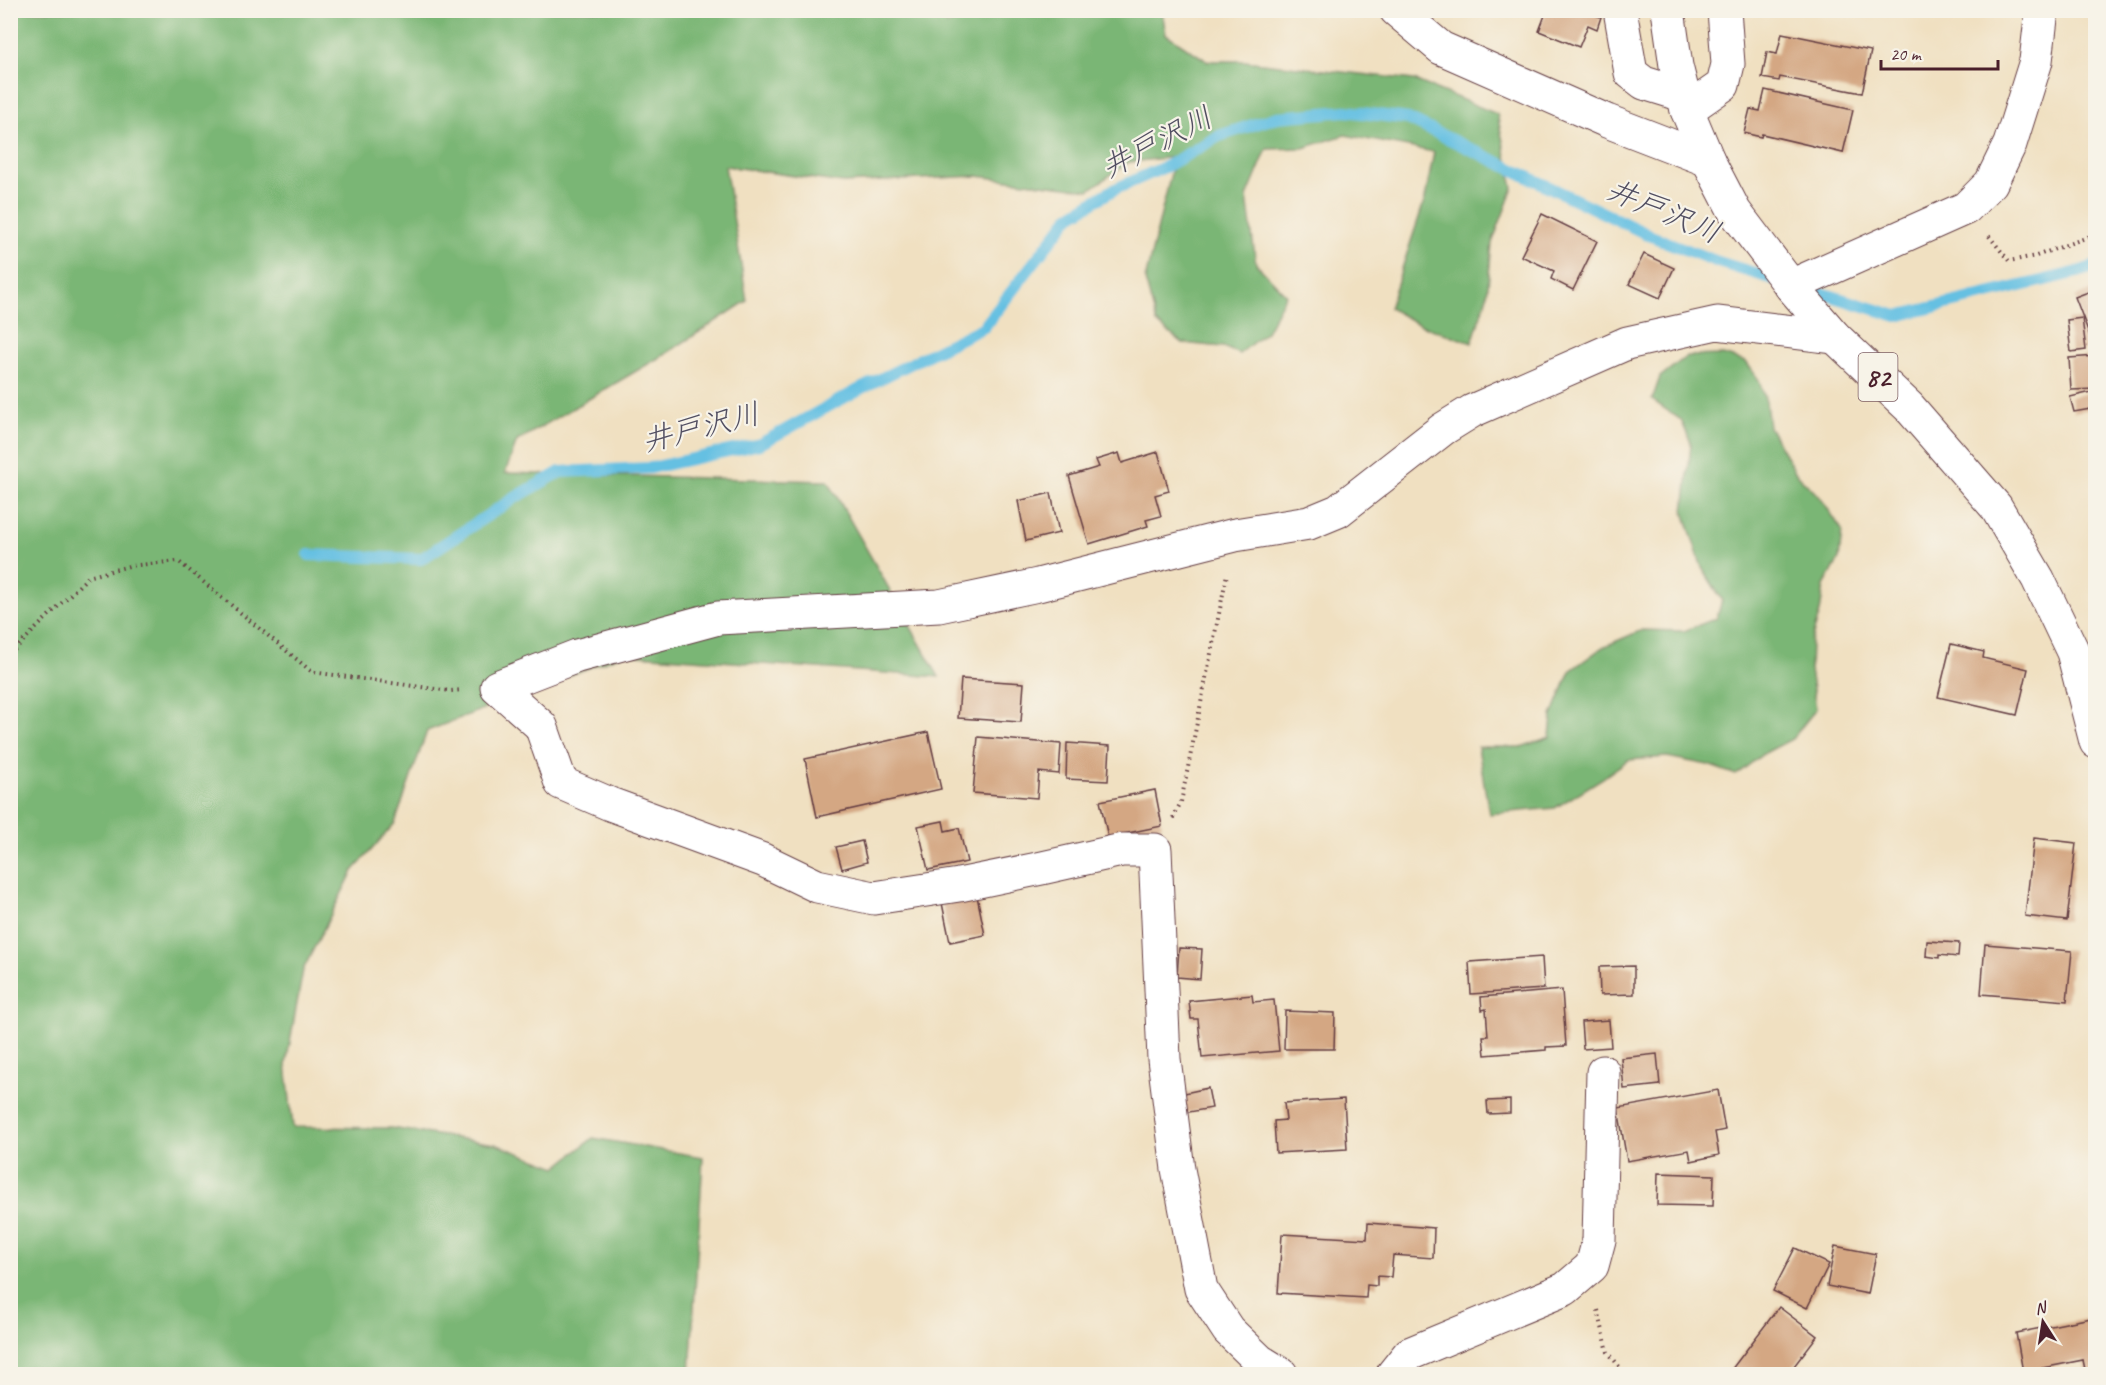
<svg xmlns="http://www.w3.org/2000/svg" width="2106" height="1385" font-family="Caveat,'Klee One',sans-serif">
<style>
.forest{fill:#7ab675;stroke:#626a50;stroke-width:1.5}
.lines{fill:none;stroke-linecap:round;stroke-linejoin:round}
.stream{stroke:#65c0e2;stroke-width:12}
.building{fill:#d4a783}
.minor-casing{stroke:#633c42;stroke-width:35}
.major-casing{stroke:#633c42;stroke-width:35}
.path{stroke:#633c42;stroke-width:4;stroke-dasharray:1.5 4.5;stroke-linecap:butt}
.minor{stroke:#fff;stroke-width:33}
.major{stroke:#fff;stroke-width:33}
.labels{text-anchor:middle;stroke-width:4.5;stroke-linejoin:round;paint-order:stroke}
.shield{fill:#f7f3e8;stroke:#7e5f64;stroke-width:1.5}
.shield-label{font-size:27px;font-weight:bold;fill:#4a1f2b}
.water-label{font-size:30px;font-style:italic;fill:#524f62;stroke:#f7f3e8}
</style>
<rect width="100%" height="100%" fill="#f7f3e8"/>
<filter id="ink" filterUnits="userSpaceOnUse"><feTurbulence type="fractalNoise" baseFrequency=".0167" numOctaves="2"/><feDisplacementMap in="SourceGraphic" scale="12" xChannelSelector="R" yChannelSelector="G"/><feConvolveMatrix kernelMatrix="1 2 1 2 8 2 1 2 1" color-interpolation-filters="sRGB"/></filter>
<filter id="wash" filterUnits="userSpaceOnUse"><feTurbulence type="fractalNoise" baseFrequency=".008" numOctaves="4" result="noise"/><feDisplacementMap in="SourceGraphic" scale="24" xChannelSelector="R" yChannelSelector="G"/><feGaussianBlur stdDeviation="1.35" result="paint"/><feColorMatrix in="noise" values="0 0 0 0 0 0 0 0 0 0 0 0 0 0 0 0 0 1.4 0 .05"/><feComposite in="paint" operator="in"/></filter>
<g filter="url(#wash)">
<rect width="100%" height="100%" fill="#f0e0c1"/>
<!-- forest -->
<g class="forest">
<polygon points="940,10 947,25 979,11 1162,11 1166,34 1207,61 1244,61 1414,80 1497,114 1513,188 1492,243 1487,296 1472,343 1420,325 1389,308 1425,199 1434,152 1345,135 1303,148 1267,149 1247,197 1256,264 1286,295 1266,332 1239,354 1223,347 1182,343 1157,323 1145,280 1175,157 1129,162 1089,190 977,176 843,183 725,166 747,301 667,353 517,441 505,473 828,481 939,677 624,654 427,731 395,823 353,871 303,970 286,1064 293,1127 391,1128 495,1144 557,1167 593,1138 703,1157 690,1374 11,1374 10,11"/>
<polygon points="1723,355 1746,362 1759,380 1766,402 1769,427 1797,475 1820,497 1842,530 1839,559 1824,586 1820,612 1811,641 1810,670 1816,709 1792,739 1763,754 1736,775 1708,765 1667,757 1628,760 1603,778 1555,808 1489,814 1478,747 1521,747 1550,737 1552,716 1570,671 1603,647 1642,630 1684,631 1717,618 1722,600 1702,568 1684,512 1691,443 1681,420 1652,400 1660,377 1687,356"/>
</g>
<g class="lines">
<!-- stream -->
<g class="stream">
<polyline points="1802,287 1897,316 2078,272 2096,266"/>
<polyline points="309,555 421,559 513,499 560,472 651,468 760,444 860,389 984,327 1070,216 1113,190 1167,166 1219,136 1277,117 1346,111 1408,119 1651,236 1718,262 1777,280"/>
</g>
</g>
<g id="blocks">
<!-- building -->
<g class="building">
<polygon points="1547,10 1594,10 1592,14 1601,17 1597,29 1588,25 1579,47 1539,31"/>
<polygon points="1782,33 1871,51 1862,93 1780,77 1779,81 1762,78 1767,52 1777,54"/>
<polygon points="1765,90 1853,110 1843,153 1762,134 1761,137 1744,133 1750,109 1760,111"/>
<polygon points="1542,214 1597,241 1573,290 1551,279 1554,271 1521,256"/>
<polygon points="1644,254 1674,268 1660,298 1629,284"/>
<polygon points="2096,289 2096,349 2095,349 2075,297"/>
<polygon points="2082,318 2086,350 2071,352 2067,320"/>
<polygon points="2096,356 2096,389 2071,390 2069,358"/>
<polygon points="2096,391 2096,408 2074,412 2070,397"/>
<polygon points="1158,452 1169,491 1155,495 1161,516 1146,520 1148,526 1089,544 1069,476 1099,467 1096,460 1119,453 1122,463"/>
<polygon points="1051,493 1059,533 1026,541 1018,501"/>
<polygon points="1951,644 1984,652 1983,658 2028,669 2017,715 1938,697"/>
<polygon points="961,679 1024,683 1021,722 958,718"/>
<polygon points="928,732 941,789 817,817 805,759"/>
<polygon points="978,737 1061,744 1059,774 1039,772 1037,798 973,793"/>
<polygon points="1067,743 1110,746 1108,781 1066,779"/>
<polygon points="1155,790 1162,826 1108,837 1100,801"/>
<polygon points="943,821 945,831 959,828 967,862 928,870 918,826"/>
<polygon points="2034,838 2076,843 2067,921 2025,916"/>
<polygon points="862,841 867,862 842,869 836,847"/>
<polygon points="977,896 985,935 950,942 942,903"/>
<polygon points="1927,941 1959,943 1958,957 1939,955 1939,958 1926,956"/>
<polygon points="1985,944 2072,951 2067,1001 1981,994"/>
<polygon points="1179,948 1202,949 1200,979 1177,977"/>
<polygon points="1542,957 1544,989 1471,994 1469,962"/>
<polygon points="1634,966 1634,994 1600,995 1599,967"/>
<polygon points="1562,990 1566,1046 1546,1047 1546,1050 1485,1055 1483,1036 1488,1036 1486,1009 1482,1010 1481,997"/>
<polygon points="1252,995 1253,1002 1274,1000 1279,1051 1202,1058 1198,1019 1191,1019 1189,1001"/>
<polygon points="1285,1011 1335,1013 1334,1049 1284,1049"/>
<polygon points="1609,1020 1611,1047 1583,1049 1581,1022"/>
<polygon points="1657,1054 1660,1085 1624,1089 1621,1058"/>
<polygon points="1208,1088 1212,1108 1184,1113 1180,1094"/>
<polygon points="1718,1090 1725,1130 1715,1132 1719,1155 1691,1161 1689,1150 1627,1161 1618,1108"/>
<polygon points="1344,1099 1347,1149 1276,1153 1274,1121 1286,1120 1284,1103"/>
<polygon points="1510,1100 1510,1113 1488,1114 1487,1101"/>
<polygon points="1658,1173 1714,1175 1713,1206 1657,1205"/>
<polygon points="1368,1223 1434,1228 1433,1258 1393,1255 1391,1277 1377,1276 1377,1286 1367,1285 1366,1298 1278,1293 1282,1234 1367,1239"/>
<polygon points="1835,1246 1876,1254 1868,1294 1827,1286"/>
<polygon points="1795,1248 1829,1264 1807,1308 1773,1291"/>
<polygon points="1779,1307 1817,1336 1788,1374 1728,1374"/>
<polygon points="2096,1317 2096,1374 2086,1374 2083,1360 2023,1372 2016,1333"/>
</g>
</g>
</g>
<g filter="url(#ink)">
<use href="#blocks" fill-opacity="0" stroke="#633c42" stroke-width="1.5"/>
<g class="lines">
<defs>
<g id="minor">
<polyline points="1396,10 1441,48 1607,121 1708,160"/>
<polyline points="1620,10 1631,73 1644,83 1683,95"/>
<polyline points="1687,110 1723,85 1728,64 1724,10"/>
<polyline points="1791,286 1966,208 1991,183 2010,144 2036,61 2042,10"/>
<polyline points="1281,1374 1260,1361 1228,1330 1201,1289 1178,1169 1164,1059 1155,850 1122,850 1042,868 959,885 874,898 817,886 763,860 610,804 561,783 541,726 497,687 577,656 718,618 939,606 1038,585 1235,535 1309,523 1338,511 1443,429 1472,411 1627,343 1717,323 1835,337"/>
<polyline points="1393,1374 1409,1354 1565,1289 1592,1266 1599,1240 1603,1072"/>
</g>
<polyline id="major" points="1668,10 1676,66 1687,110 1708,160 1735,212 1791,286 1835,337 1909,407 1996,507 2038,579 2073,652 2096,742"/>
</defs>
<!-- minor casing -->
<use href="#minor" class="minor-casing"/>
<!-- major casing -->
<use href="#major" class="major-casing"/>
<!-- path -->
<g class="path">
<polyline points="1989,236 2009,261 2036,256 2096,234"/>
<polyline points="10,654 88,577 129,566 178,561 312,672 450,691 463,690"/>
<polyline points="1173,818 1181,802 1227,574"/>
<polyline points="1598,1310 1608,1352 1625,1374"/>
</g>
<!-- minor -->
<use href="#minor" class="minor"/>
<!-- major -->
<use href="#major" class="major"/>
</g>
</g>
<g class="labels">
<!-- shield labels -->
<rect class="shield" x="1858.5" y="353" width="39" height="48" rx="4.5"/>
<g class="shield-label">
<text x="1878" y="386">82</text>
</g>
<!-- water labels -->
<g class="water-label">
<text transform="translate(1157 142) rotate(-27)" y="10">井戸沢川</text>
<text transform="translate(1664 211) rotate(23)" y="10">井戸沢川</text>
<text transform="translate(701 427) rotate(-14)" y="10">井戸沢川</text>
</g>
</g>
<!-- margin -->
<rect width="2106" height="1385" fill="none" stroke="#f7f3e8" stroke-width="36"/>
<!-- north arrow -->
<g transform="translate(2043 1322) rotate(348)" stroke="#f7f3e8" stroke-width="4.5" paint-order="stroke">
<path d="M0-4.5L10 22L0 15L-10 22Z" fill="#4a1f2b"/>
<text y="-9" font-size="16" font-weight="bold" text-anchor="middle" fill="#4a1f2b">N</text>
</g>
<!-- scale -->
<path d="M1881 60v9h117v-9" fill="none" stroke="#4a1f2b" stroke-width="3"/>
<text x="1890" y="60" font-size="18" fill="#4a1f2b" stroke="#f7f3e8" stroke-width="4.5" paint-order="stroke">20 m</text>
</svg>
